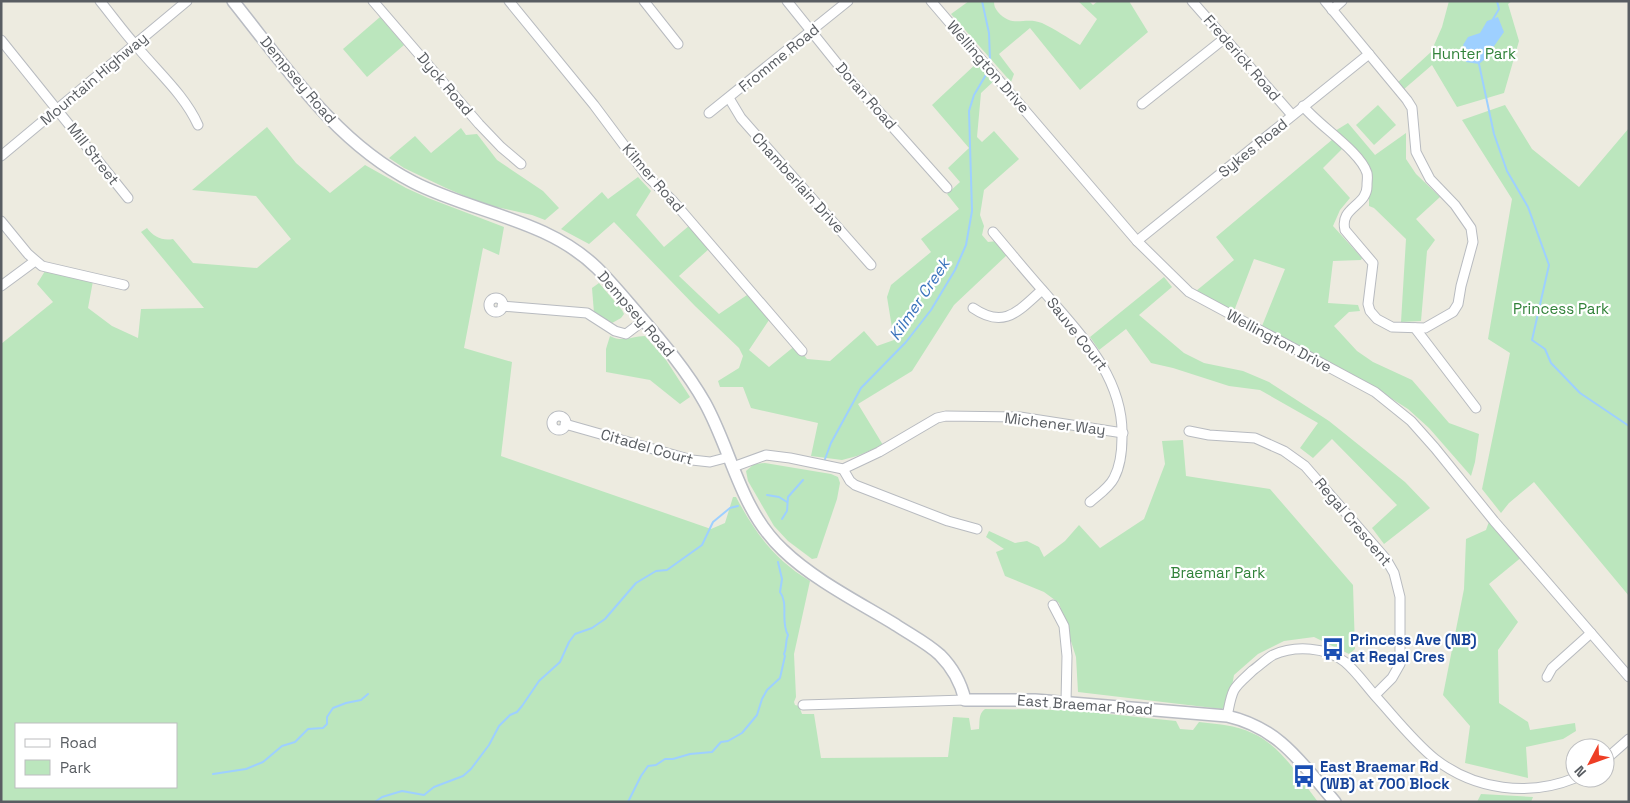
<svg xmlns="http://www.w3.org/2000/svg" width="1630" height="803" font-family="'Space Grotesk',sans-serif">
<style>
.green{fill:#bbe6bd;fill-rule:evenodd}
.water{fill:#9ed0ff}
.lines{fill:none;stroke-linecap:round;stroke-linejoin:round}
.stream{stroke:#9ed0ff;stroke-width:2}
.street-casing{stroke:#b8bbc0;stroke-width:11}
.secondary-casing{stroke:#b9bcc3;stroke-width:14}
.street{stroke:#fff;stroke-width:9}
.secondary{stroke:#fff;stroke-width:11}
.labels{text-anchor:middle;stroke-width:4.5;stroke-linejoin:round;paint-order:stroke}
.park-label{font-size:15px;fill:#318239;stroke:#fff}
.street-label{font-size:15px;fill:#595d62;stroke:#fff}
.transit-label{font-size:15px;font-weight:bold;fill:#164399;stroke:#fff;text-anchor:start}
.water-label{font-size:16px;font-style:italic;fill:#3c75bc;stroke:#fff}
</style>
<rect width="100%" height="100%" fill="#edebe0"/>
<!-- green -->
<g class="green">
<path d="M969 1H994C994 6 995 8 998 12 1013 29 1024 16 1042 23 1055 29 1068 38 1080 45L1097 19 1078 1H1089L1093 5 1098 1H1129L1148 32 1080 90 1030 28 999 54 1014 74 1011 82 951 14Z"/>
<polygon points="1449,1 1512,1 1508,4 1519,41 1504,93 1457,107 1432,65 1403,90 1397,83 1431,52 1442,27"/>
<polygon points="380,17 404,45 367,77 343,49"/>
<polygon points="979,61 995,80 981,93 977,137 982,142 994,131 1019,159 984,190 980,215 984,226 982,235 988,242 997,241 1008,254 954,305 912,371 858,404 883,445 857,456 842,460 811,456 818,423 751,408 743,387 720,387 718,381 739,368 743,356 739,348 695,306 614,222 589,244 561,229 602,192 608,199 638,177 651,191 636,215 664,247 690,225 710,248 679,276 719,314 750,293 771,317 749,350 769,367 796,345 807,359 830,361 864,331 877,346 894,340 887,297 891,285 931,252 921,239 959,209 947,194 960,182 948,168 969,148 932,105"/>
<polygon points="1378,105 1396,125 1374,145 1356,125"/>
<polygon points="1505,105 1532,149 1579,187 1629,128 1629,596 1534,482 1509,503 1501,513 1482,489 1510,353 1488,339 1512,199 1462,120"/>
<polygon points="1348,123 1375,155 1406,133 1406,159 1416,174 1440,197 1416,219 1435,240 1427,251 1421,321 1401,322 1406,239 1374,208 1369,206 1369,174 1335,131"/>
<path d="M267 127 296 163 330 193 365 165 406 188 428 198 504 227 499 255 483 248 464 348 512 362 501 456 711 529 725 523 733 497H736C756 534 774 559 810 581L794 654 796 697 794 702 795 705 799 706 802 714H814L821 758 948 757 953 717 969 718 971 730 979 729C980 722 978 714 985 709L1070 710 1176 721 1180 729 1193 730 1199 722C1216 724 1236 725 1252 733 1282 746 1299 777 1318 802H1V344L53 302 37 284 45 271 93 281 88 308 112 326 138 338 141 309 204 308 141 232 147 228C154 237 162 241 173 239L193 263 257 268 291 239 256 196 192 190ZM16 724H176V787H16Z"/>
<polygon points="461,128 466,135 477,134 497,160 543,191 559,208 545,220 532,215 483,204 446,188 404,168 389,158 415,136 431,153"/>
<polygon points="1333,139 1342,149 1323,168 1350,198 1340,210 1333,226 1362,258 1361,260 1333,261 1328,303 1358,305 1360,311 1349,312 1334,326 1357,351 1373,362 1412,380 1449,423 1479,434 1475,462 1471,476 1429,428 1408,409 1378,390 1262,326 1285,269 1254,259 1234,311 1196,291 1234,260 1216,237"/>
<polygon points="1164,277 1172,287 1139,315 1184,353 1204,363 1243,371 1269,382 1329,421 1405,482 1430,508 1384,544 1372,528 1397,505 1332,439 1313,458 1300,448 1318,423 1260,390 1229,386 1173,368 1151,363 1126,329 1099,350 1090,337"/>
<polygon points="599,283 622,310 624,314 621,318 612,323 594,313 592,288"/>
<path d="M610 336C623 343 632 336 645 336L666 360 690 397 680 404 650 380 606 372V349Z"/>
<polygon points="1183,440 1186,476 1270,489 1353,585 1355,649 1349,654 1314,637 1284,641 1258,654 1234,675 1229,703 1222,709 1078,692 1076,657 1059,603 1044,592 1005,576 996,552 1004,549 986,537 989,531 1015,543 1027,541 1039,547 1044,557 1065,541 1079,525 1100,548 1144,519 1165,464 1162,441"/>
<polygon points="765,463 831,474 838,477 840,483 837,499 817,558 812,559 788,541 774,526 748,481 746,471 754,464"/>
<polygon points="1491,516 1523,556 1489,584 1518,622 1498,650 1499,703 1528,722 1530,730 1575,723 1576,731 1563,739 1526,747 1528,778 1465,763 1470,726 1443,695 1464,589 1466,539 1486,530"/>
<polygon points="1481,794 1533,797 1531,802 1477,802"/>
</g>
<!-- water -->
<polygon class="water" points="1498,17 1504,32 1485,59 1479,64 1466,62 1466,50 1463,45 1468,37 1480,33 1487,21"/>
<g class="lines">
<!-- stream -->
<g class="stream">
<polyline points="982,1 989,33 990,60"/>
<polyline points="1493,19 1499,9 1497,1"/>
<polyline points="1479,64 1494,134 1507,171 1528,207 1549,265 1532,340 1545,349 1551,363 1580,393 1629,426"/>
<polyline points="825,459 831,443 861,388 906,342 931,310 955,270 966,245 972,211 969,111 974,95 987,73"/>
<polyline points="767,495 779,497 787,502"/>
<polyline points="782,519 787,511 788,497 803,480"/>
<polyline points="213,774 246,769 263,762 282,746 295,742 308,729 323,728 327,724 327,717 333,708 346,703 361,700 368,694"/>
<polyline points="375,802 382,797 402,791 424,795 434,787 463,776 471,769 489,745 499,726 510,715 517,712 522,706 539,681 560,662 569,642 575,634 592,628 605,619 636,583 656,571 667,570 702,545 713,522 730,508 738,506"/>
<path d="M628 802 641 776 648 766 656 765 665 759H673L690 754 712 752 721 742 728 741 742 733 757 715 762 699 767 690 780 678 785 656 784 654C787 648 785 642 788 635 780 621 789 604 780 592L782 579 778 562"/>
</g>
<defs>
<g id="street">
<path d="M100 1C113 17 125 34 139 49 159 73 185 96 198 125"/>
<polyline points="373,1 479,124 501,147 521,164"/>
<polyline points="509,1 594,105 647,176 673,201 802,351"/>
<polyline points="644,1 678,44"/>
<polyline points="787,1 848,77 947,188"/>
<polyline points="931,1 1137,241 1189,292 1375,392 1411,421 1435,448 1494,521 1629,677"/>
<polyline points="1192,1 1292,115"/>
<polyline points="1332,10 1342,1"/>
<polyline points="1,40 128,198"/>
<polyline points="729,98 741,118 871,265"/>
<polyline points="1142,104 1225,38"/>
<path d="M1303 106C1319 126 1360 151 1367 173 1368 177 1367 181 1367 185 1368 206 1339 207 1345 230L1373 263 1368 304 1370 311 1377 319 1392 327 1425 328 1453 312 1458 304 1461 286 1473 242 1471 228 1455 205 1430 179 1416 152 1412 108 1407 100 1325 1"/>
<polyline points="709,113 848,1"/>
<polyline points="1,156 187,1"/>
<polyline points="1,221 28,254 42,266 124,285"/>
<path d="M993 232C1010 252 1027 273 1045 293 1081 335 1124 378 1122 437 1122 451 1121 465 1114 478 1109 488 1098 495 1090 502"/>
<polyline points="1137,241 1369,54"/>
<polyline points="1,286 35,261"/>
<circle cx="496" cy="305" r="7"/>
<polyline points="502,306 587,313 615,331 626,334 643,321"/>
<path d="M973 308C1005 330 1019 310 1042 290"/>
<polyline points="1415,328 1476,408"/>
<circle cx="559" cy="423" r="7"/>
<polyline points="565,424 692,460 710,462 729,457"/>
<polyline points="1189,431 1209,435 1255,438 1284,451 1305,466 1386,559 1394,573 1400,597 1400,664 1392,678 1375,695"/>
<polyline points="733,467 766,455 790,458 843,469 879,452 937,418 946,416 1020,417 1123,433"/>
<polyline points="843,469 850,481 855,485 948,521 977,529"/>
<polyline points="1053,605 1064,626 1067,656 1066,702"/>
<polyline points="1547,677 1552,668 1591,633"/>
<polyline points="803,705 965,700"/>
<path d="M1227 716C1229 708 1230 698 1234 690 1238 683 1246 677 1252 671 1259 666 1266 659 1273 655 1295 645 1326 647 1345 662 1357 672 1367 687 1378 699 1396 719 1414 742 1435 759 1475 790 1529 797 1575 778"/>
<polyline points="1605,760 1629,739"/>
</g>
<path id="secondary" d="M233 1C286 67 335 142 413 182 473 213 547 219 597 268 612 283 625 299 639 315 663 343 687 371 705 403 732 452 740 510 783 550 814 580 860 603 896 625 911 635 927 643 940 655 953 668 961 683 965 700H1035L1227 716C1280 728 1302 764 1335 802"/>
</defs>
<!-- street casing -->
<use href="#street" class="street-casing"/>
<!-- secondary casing -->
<use href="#secondary" class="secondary-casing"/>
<!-- street -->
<use href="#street" class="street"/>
<!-- secondary -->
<use href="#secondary" class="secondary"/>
</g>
<!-- icons -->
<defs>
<symbol id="bus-bare" viewBox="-9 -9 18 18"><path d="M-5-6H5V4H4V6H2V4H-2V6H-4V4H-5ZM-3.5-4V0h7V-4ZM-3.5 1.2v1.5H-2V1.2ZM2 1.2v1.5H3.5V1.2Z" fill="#1a4fb4" stroke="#fff" stroke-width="2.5" paint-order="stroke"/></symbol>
</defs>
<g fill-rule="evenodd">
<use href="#bus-bare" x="1317" y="633" width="32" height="32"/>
<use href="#bus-bare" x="1288" y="760" width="32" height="32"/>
</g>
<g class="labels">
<!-- park labels -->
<g class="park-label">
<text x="1474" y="59">Hunter Park</text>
<text x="1561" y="314">Princess Park</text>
<text x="1218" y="578">Braemar Park</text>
</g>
<!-- street labels -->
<g class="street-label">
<text transform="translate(779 58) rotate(-39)" y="5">Fromme Road</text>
<text transform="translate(1242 58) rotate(49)" y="5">Frederick Road</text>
<text transform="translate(988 67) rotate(49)" y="5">Wellington Drive</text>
<text transform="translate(94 79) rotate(-40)" y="5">Mountain Highway</text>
<text transform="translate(298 80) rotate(50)" y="5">Dempsey Road</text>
<text transform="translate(445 84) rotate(50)" y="5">Dyck Road</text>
<text transform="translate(866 96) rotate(49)" y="5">Doran Road</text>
<text transform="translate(1253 148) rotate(-39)" y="5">Sykes Road</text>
<text transform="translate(93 154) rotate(52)" y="5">Mill Street</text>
<text transform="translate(653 178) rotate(49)" y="5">Kilmer Road</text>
<text transform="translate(798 183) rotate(48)" y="5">Chamberlain Drive</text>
<text transform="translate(636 314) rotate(49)" y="5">Dempsey Road</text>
<text transform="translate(1077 334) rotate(52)" y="5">Sauve Court</text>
<text transform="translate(1279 341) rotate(28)" y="5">Wellington Drive</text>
<text transform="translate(1055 424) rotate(7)" y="5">Michener Way</text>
<text transform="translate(647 447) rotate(16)" y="5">Citadel Court</text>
<text transform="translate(1353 522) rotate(50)" y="5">Regal Crescent</text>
<text transform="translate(1085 705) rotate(4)" y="5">East Braemar Road</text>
</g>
<!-- transit labels -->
<g class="transit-label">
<text x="1350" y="645">Princess Ave (NB)<tspan x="1350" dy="17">at Regal Cres</tspan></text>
<text x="1320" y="772">East Braemar Rd<tspan x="1320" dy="17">(WB) at 700 Block</tspan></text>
</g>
<!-- water labels -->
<g class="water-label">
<text transform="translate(919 299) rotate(-56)" y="6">Kilmer Creek</text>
</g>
</g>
<!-- border -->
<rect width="1630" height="803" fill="none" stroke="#595d62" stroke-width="5"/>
<!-- legend -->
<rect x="15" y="723" width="162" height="65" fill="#ffffff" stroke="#bdbec0"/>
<rect x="25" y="739" width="25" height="8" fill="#ffffff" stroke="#bdbec0"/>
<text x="60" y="748" font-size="15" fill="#595d62">Road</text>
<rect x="25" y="760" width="25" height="15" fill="#bbe6bd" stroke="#bdbec0"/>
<text x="60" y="773" font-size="15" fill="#595d62">Park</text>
<!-- north arrow -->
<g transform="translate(1590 763) rotate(229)"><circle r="24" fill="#ffffff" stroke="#bdbec0"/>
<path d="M0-4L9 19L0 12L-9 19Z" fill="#ee3e25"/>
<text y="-8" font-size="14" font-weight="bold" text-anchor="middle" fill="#595d62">N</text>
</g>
</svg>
